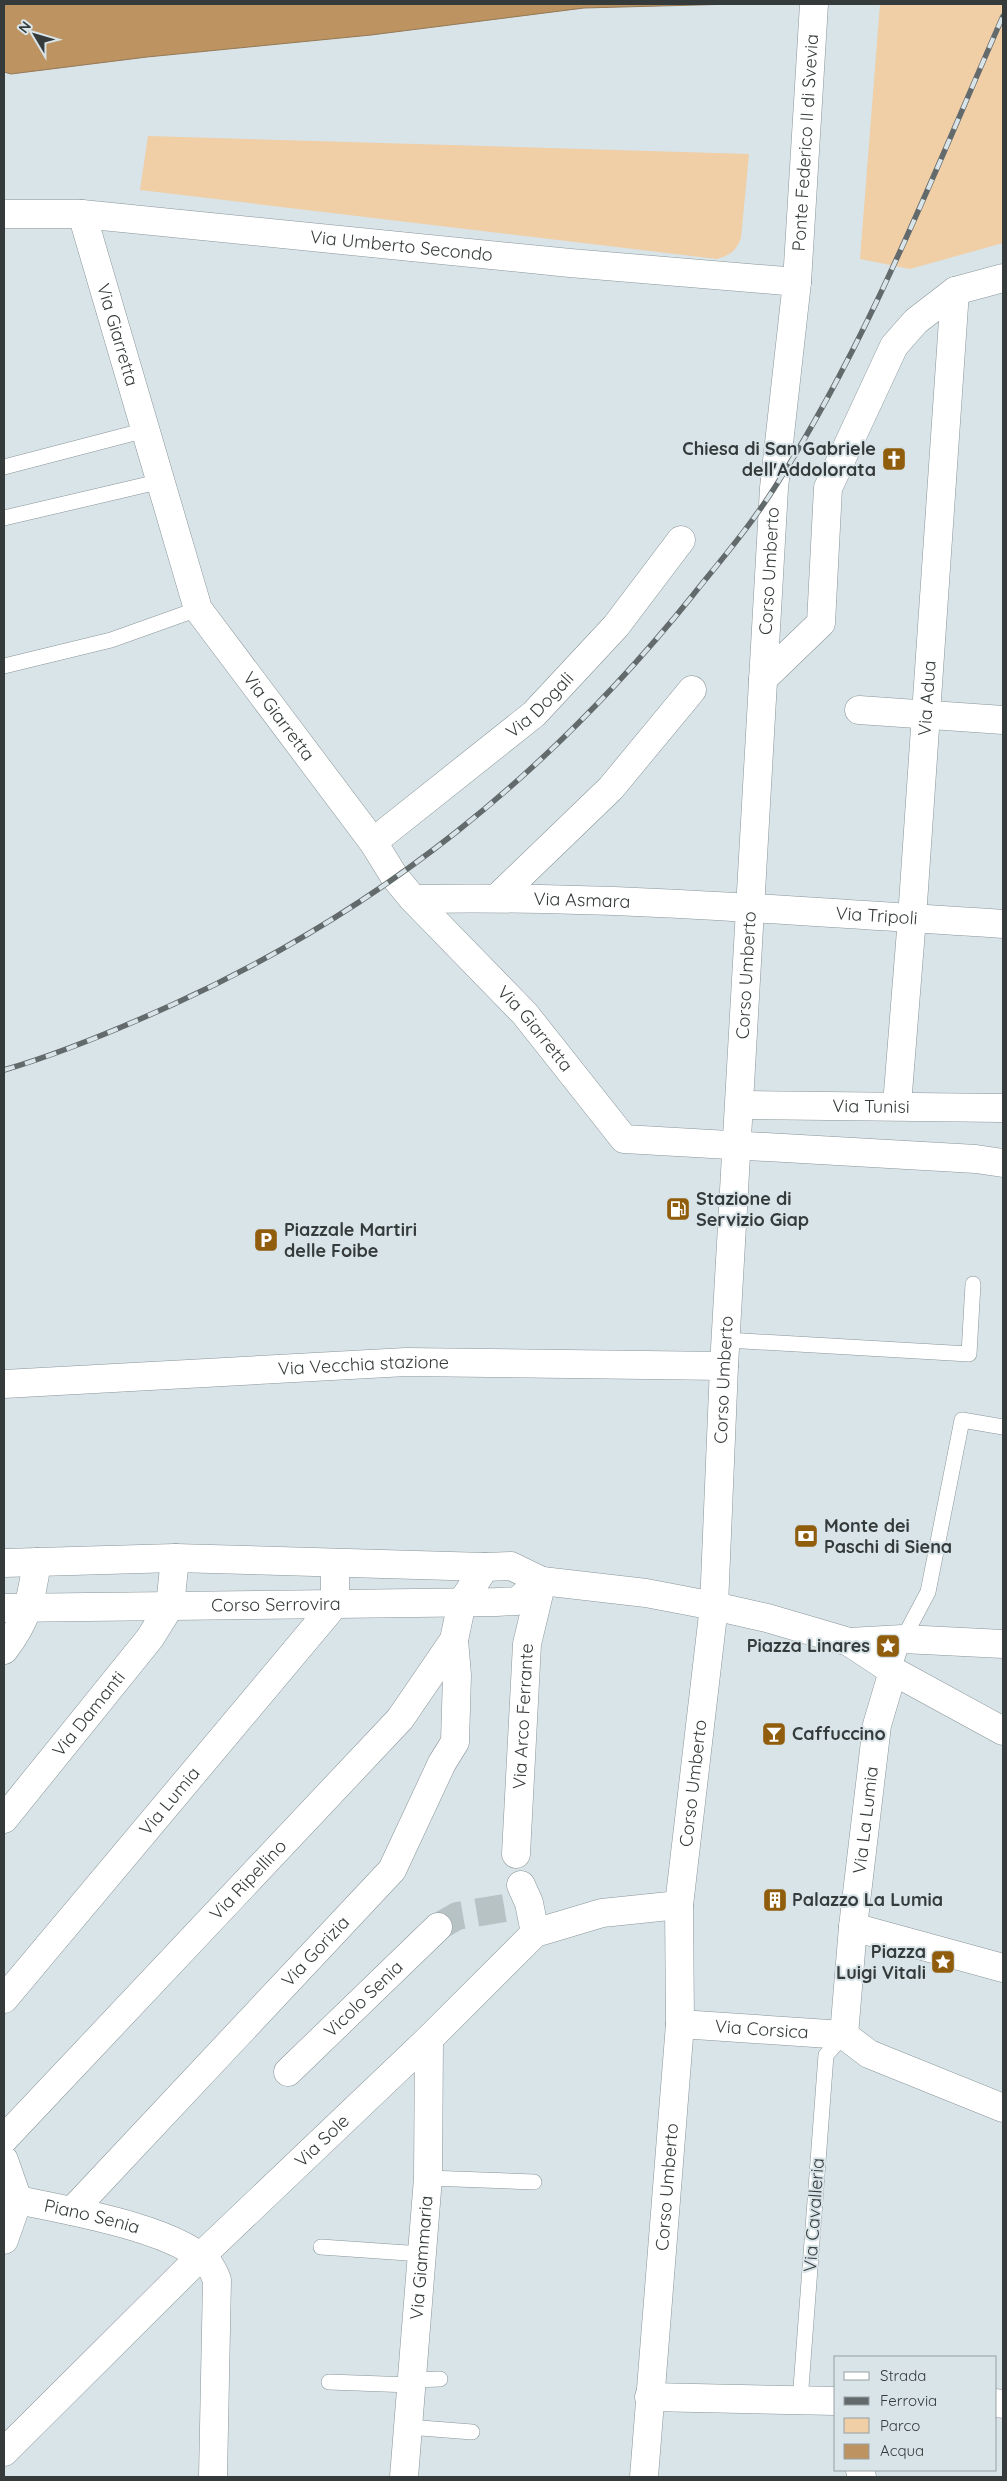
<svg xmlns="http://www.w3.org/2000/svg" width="1007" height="2481" font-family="Quicksand,sans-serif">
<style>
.green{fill:#f0cea6}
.water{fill:#bc9361;stroke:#947856}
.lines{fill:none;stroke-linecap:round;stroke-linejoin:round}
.street-tunnel{stroke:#b7c2c5;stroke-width:28;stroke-dasharray:28 14;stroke-linecap:butt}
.lane-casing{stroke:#8a9599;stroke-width:16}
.street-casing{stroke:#8a9599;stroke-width:29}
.secondary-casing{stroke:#8a9599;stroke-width:29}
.lane{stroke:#fff;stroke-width:15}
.street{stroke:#fff;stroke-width:28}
.secondary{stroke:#fff;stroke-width:28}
.rail-casing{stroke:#636a6c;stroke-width:5.5}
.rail{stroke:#d8e4e8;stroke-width:4;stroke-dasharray:11;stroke-linecap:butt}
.labels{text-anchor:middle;stroke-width:4;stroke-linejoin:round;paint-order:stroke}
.street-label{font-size:18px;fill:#353a3b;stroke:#d8e4e8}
.poi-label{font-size:18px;font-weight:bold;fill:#353a3b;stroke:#d8e4e8;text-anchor:start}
</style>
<rect width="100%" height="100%" fill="#d8e4e8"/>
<!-- green -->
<g class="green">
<polygon points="880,4 1003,4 1003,243 910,269 860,259"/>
<path d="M148 136 749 154 741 238C736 251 730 255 717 259L140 190Z"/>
</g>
<!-- water -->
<polygon class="water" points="4,4 734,4 584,8 371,35 147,57 11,74 4,72"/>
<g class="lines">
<!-- street-tunnel -->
<polyline class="street-tunnel" points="438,1927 457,1916 510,1907"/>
<defs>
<g id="lane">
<polyline points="4,467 146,430"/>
<polyline points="4,518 162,481"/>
<polyline points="4,666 111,640 198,609"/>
<polyline points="727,1340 969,1354 973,1284"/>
<polyline points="893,1671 903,1639 928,1592 962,1420 1003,1427"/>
<polyline points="428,2178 534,2182"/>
<polyline points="321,2247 422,2254"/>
<polyline points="412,2380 440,2379"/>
<polyline points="329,2382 411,2385"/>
<polyline points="800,2401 826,2055 844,2035"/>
<polyline points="408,2427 472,2432"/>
</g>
<g id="street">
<polyline points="763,679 821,623 828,488 894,346 916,321 955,291 1003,278"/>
<polyline points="859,710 1003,720"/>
<path id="s1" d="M373 842 534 714 616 626 681 540"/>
<polyline points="498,897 611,788 692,690"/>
<path id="s2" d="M413 899C609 895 807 912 1003 924"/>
<path id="s3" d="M740 1105 1003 1108"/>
<path id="s4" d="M897 1105 912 918 955 291"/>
<path id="s5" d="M4 1384 406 1362 724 1366"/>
<polyline points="714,1606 767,1618 849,1642 893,1671 1003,1731"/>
<polyline points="849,1642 903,1639 1003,1644"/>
<path d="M4 1650C28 1619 31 1600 37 1562"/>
<path id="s6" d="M4 1819 150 1638 170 1606 175 1558"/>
<path id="s7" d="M516 1854 527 1644 542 1581"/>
<polyline points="521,1885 529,1903 535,1933"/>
<polyline points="853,1927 1003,1968"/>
<path id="s8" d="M4 1999 335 1604V1563"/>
<path id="s9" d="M680 2024 844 2035"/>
<path id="s10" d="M844 2035 853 1927 877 1725 893 1671"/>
<polyline points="844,2035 869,2054 1003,2108"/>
<path id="s11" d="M288 2072 438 1927"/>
<path id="s12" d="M4 2139 400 1719 454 1640 462 1602 485 1567"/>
<path id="s13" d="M4 2160 18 2200C65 2210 181 2229 210 2266 213 2270 215 2275 217 2280L213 2477"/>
<path id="s14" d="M72 2211 392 1870 442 1763 455 1742 457 1675 454 1640"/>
<polyline points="4,2240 18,2200"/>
<polyline points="649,2397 836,2401"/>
<polyline points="996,2403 1003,2404"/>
<path id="s15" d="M4 2452 200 2257 429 2039 535 1933 602 1913 679 1905"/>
<polyline points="860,2470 862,2477"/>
<path id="s16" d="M404 2477 428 2178 429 2039"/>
</g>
<g id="secondary">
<path id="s17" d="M4 214H82L570 263 797 282"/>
<path id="s18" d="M82 214 198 609 373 842 394 876 413 899 525 1014 624 1139 976 1159 1003 1163"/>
<polyline points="4,1563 175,1558 485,1567 511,1566 542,1581 646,1593 714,1606"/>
<path id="s19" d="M4 1608 496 1602 517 1601 542 1581"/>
<path id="s20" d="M644 2477 680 2024 679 1905 714 1606 724 1366 774 488 797 282 814 4"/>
</g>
</defs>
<!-- lane casing -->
<use href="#lane" class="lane-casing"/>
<!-- street casing -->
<use href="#street" class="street-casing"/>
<!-- secondary casing -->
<use href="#secondary" class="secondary-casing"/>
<!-- lane -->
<use href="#lane" class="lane"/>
<!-- street -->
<use href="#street" class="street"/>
<!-- secondary -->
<use href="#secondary" class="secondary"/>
<defs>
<path id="rail" d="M4 1070C62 1053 119 1029 174 1004 382 909 549 774 693 595 721 560 751 525 775 487 869 340 933 175 1003 16"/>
</defs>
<!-- rail casing -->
<use href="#rail" class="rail-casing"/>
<!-- rail -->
<use href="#rail" class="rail"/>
</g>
<!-- icons -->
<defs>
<symbol id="church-square" viewBox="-11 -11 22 22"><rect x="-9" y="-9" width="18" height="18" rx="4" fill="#905d0d" stroke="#d8e4e8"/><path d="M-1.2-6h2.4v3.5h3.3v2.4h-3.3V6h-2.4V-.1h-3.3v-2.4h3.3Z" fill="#fff"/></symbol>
<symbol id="fuel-square" viewBox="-11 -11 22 22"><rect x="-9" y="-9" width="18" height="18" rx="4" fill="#905d0d" stroke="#d8e4e8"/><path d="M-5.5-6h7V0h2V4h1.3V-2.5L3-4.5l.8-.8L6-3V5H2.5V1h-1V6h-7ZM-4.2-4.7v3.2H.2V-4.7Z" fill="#fff"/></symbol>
<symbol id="parking-square" viewBox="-11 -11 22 22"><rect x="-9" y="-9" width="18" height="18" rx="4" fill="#905d0d" stroke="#d8e4e8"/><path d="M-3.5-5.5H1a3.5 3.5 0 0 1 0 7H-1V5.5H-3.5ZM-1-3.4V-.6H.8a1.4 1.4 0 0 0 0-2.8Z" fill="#fff"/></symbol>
<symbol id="bank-square" viewBox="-11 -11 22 22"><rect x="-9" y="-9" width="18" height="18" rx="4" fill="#905d0d" stroke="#d8e4e8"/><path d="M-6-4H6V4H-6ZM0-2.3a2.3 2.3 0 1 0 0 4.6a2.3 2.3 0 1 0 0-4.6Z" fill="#fff"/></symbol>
<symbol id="sight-square" viewBox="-11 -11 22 22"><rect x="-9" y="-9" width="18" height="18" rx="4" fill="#905d0d" stroke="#d8e4e8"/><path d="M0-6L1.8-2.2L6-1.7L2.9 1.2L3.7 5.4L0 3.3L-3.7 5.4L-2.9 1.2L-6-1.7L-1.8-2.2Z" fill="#fff"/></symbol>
<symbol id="bar-square" viewBox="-11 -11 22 22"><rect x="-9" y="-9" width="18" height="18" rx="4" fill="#905d0d" stroke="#d8e4e8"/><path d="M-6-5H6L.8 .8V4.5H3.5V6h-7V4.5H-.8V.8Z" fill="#fff"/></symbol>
<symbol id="building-square" viewBox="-11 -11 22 22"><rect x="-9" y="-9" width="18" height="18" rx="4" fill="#905d0d" stroke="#d8e4e8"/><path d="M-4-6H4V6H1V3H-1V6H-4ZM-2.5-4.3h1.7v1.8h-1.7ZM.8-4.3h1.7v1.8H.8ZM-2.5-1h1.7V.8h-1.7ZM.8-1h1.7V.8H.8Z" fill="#fff"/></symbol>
</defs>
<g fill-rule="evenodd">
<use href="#church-square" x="880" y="445" width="28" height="28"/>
<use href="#fuel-square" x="664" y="1195" width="28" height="28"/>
<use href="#parking-square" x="252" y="1226" width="28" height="28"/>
<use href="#bank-square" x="792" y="1522" width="28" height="28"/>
<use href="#sight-square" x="874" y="1632" width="28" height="28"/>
<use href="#bar-square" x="760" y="1720" width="28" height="28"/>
<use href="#building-square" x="761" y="1886" width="28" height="28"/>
<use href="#sight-square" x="929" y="1948" width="28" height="28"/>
</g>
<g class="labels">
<!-- street labels -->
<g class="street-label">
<text dy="6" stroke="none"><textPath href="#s20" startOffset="2341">Ponte Federico II di Svevia</textPath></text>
<text dy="6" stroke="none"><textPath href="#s17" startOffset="399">Via Umberto Secondo</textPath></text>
<text dy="6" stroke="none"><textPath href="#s18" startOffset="126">Via Giarretta</textPath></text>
<text dy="6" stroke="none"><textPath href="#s20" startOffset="1911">Corso Umberto</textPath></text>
<text dy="6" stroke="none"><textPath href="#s4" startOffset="408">Via Adua</textPath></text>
<text dy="6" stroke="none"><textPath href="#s1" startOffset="216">Via Dogali</textPath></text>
<text dy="6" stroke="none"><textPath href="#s18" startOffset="546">Via Giarretta</textPath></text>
<text dy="6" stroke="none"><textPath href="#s2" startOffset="169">Via Asmara</textPath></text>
<text dy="6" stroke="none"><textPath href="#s2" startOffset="464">Via Tripoli</textPath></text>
<text dy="6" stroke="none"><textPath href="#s20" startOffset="1506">Corso Umberto</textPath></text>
<text dy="6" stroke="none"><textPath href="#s18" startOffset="951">Via Giarretta</textPath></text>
<text dy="6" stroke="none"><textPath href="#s3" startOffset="131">Via Tunisi</textPath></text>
<text dy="6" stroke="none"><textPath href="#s5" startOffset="360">Via Vecchia stazione</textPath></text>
<text dy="6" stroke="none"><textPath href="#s20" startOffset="1101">Corso Umberto</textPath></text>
<text dy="6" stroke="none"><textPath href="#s19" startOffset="272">Corso Serrovira</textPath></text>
<text dy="6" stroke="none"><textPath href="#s6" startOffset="135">Via Damanti</textPath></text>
<text dy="6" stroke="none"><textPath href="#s7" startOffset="138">Via Arco Ferrante</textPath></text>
<text dy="6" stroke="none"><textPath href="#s20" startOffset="696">Corso Umberto</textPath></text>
<text dy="6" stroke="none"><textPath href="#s8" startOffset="258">Via Lumia</textPath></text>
<text dy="6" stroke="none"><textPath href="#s10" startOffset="216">Via La Lumia</textPath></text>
<text dy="6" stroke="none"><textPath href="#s12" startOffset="356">Via Ripellino</textPath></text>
<text dy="6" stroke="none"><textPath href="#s14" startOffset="356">Via Gorizia</textPath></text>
<text dy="6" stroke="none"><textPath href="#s11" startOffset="105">Vicolo Senia</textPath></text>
<text dy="6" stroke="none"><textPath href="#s9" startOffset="82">Via Corsica</textPath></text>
<text dy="6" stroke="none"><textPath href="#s15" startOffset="445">Via Sole</textPath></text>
<text dy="6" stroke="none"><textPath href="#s20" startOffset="291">Corso Umberto</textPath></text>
<text transform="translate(814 2215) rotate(-86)" y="6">Via Cavalleria</text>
<text dy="6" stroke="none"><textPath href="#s13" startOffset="118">Piano Senia</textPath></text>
<text dy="6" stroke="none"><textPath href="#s16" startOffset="220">Via Giammaria</textPath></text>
</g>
<!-- poi labels -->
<g class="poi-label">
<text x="876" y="455" text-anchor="end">Chiesa di San Gabriele<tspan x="876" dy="21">dell'Addolorata</tspan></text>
<text x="696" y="1205">Stazione di<tspan x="696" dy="21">Servizio Giap</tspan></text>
<text x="284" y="1236">Piazzale Martiri<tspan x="284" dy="21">delle Foibe</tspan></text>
<text x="824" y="1532">Monte dei<tspan x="824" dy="21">Paschi di Siena</tspan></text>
<text x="870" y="1652" text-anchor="end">Piazza Linares</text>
<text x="792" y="1740">Caffuccino</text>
<text x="792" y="1906">Palazzo La Lumia</text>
<text x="926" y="1958" text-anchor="end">Piazza<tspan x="926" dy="21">Luigi Vitali</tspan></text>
</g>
</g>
<!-- border -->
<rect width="1007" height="2481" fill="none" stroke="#353a3b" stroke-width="10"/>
<!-- legend -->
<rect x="834" y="2356" width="162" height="115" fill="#d8e4e8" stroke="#97a0a3"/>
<rect x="844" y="2372" width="25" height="8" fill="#ffffff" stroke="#97a0a3"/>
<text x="880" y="2381" font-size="15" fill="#353a3b">Strada</text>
<rect x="844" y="2397" width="25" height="8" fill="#636a6c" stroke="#97a0a3"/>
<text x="880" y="2406" font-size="15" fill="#353a3b">Ferrovia</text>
<rect x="844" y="2418" width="25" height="15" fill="#f0cea6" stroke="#97a0a3"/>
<text x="880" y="2431" font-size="15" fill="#353a3b">Parco</text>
<rect x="844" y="2444" width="25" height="15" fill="#bc9361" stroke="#97a0a3"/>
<text x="880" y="2456" font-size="15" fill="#353a3b">Acqua</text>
<!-- north arrow -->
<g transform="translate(35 35) rotate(308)" stroke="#d8e4e8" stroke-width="4" paint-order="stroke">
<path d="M0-4L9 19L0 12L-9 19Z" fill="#353a3b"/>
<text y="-8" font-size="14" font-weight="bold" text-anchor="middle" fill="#353a3b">N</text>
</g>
</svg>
